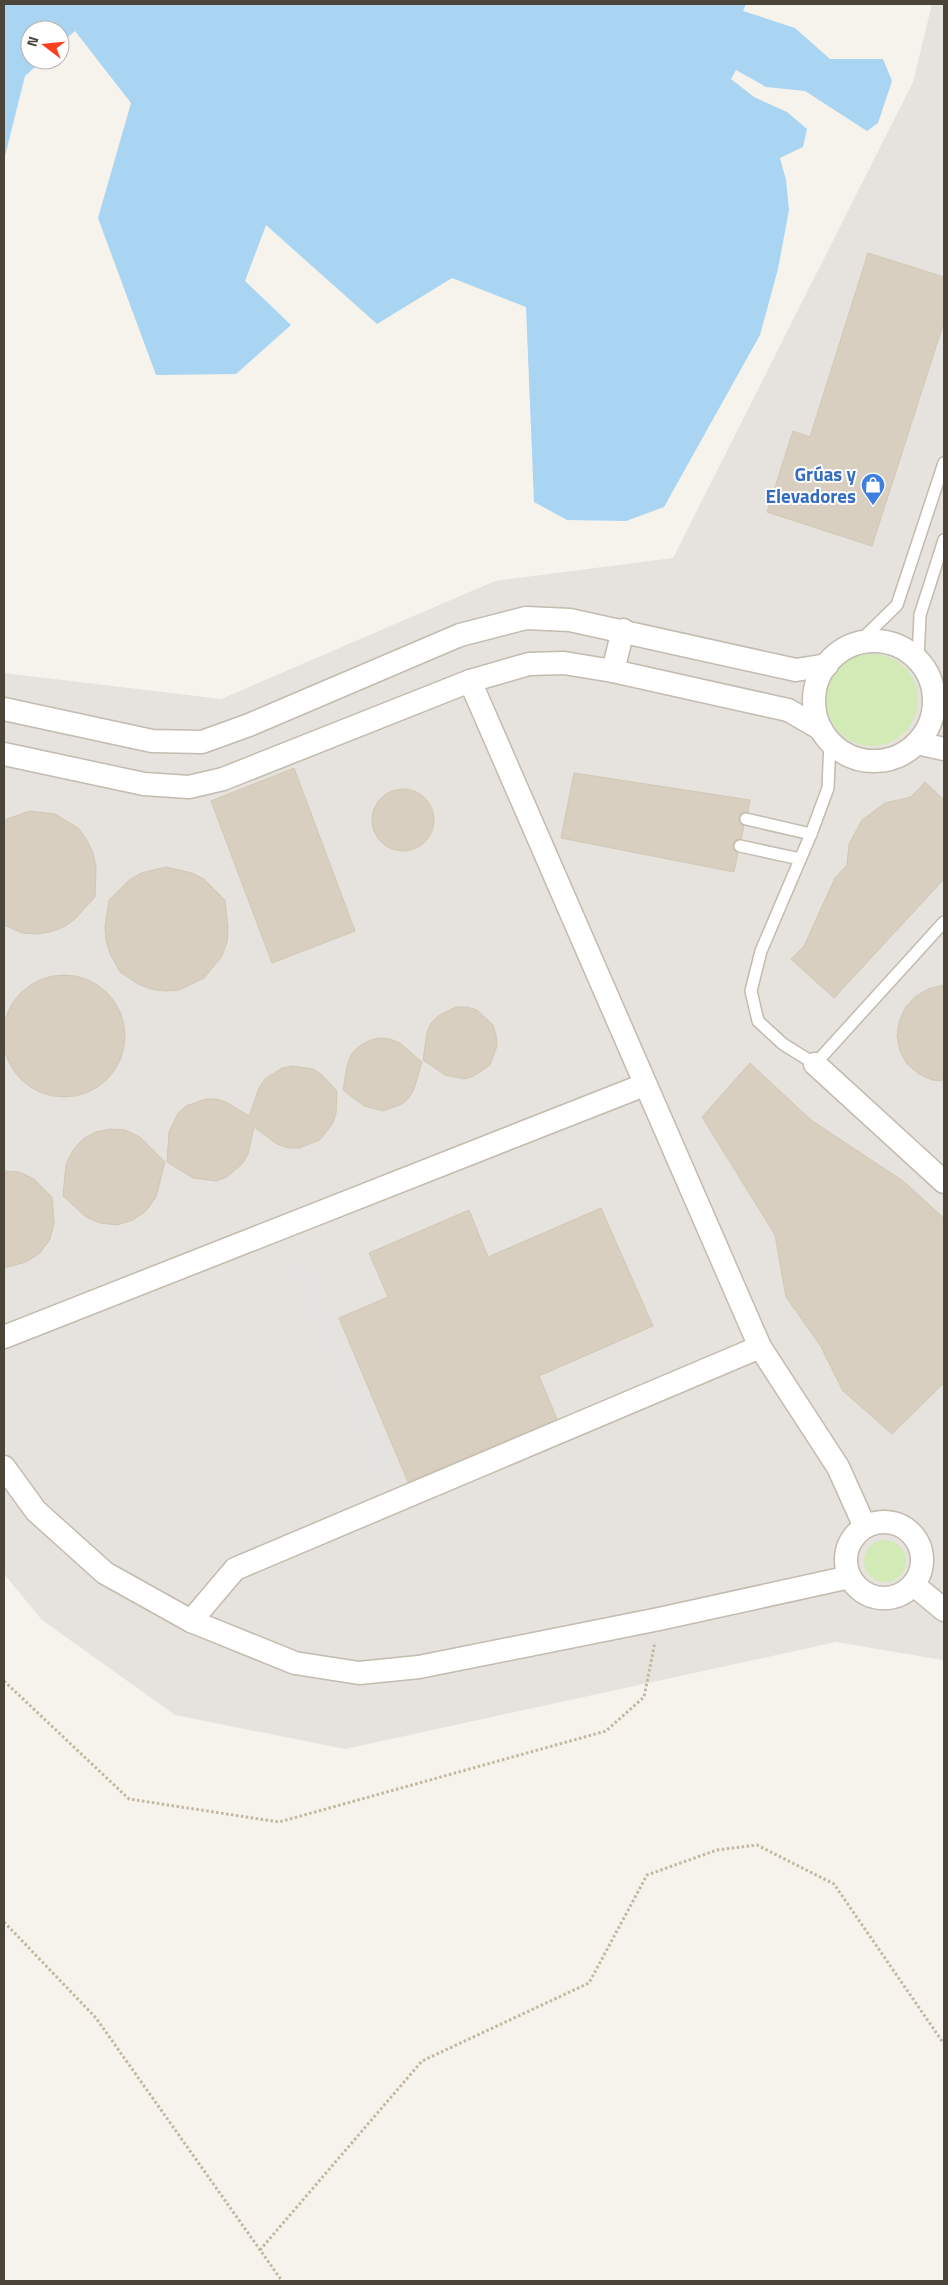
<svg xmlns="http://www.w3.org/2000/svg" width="948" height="2285" font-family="'Titillium Web',sans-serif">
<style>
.industrial{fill:#e6e2dd}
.green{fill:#d2eab5}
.parking{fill:#e5e3e0}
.water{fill:#a9d4f2}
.building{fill:#d8cfc1;stroke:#d3c7b4}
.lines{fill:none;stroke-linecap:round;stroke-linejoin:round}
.service-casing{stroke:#c2bbae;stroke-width:14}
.minor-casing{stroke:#c2bbae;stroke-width:25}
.path{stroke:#c4b79f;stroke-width:3;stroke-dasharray:2.5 2.5;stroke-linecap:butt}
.service{stroke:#fff;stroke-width:11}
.minor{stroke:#fff;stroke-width:22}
.labels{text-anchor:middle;stroke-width:4;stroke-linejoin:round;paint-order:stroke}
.shop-label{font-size:19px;font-weight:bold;fill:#366cbe;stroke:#fff;text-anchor:end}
</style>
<rect width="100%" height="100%" fill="#f6f3ec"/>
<!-- industrial -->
<polygon class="industrial" points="932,4 944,4 944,1662 942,1660 836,1642 345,1749 175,1715 42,1620 4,1574 4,673 221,699 495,581 673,558 913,82"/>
<!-- green -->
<g class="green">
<circle cx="872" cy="700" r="46"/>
<circle cx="885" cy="1561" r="21"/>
</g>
<!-- parking -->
<polygon class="parking" points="309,1257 400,1479 378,1487 286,1265"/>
<!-- water -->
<polygon class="water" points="4,4 746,4 743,11 795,28 830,59 883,59 892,81 878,123 867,131 805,91 766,87 736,70 731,79 754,97 787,112 807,129 803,147 780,158 786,180 789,210 778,269 760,335 664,507 626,521 567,520 534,502 526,307 452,278 377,324 266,225 245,281 291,325 236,374 156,375 98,218 131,103 75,31 60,44 60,30 30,30 30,60 43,60 25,76 4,160"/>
<!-- building -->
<g class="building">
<polygon points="868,253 944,277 944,322 872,546 767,512 793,431 810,437"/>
<polygon points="294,768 355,931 272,963 211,801"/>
<polygon points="574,773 750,800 748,812 743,812 739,817 739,822 744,826 741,839 737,839 733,844 733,849 738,853 734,872 561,838"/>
<polygon points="925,782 944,800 944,879 834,998 791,959 804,946 835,878 847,865 849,844 862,820 885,803 911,797"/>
<circle cx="403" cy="820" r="31"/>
<polygon points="30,811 55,814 78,828 87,840 93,853 96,867 95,897 75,919 64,927 50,932 36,934 22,933 4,925 4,820"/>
<polygon points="166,867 192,873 204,879 225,900 228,928 227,942 222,956 204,978 179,990 165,991 151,989 138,984 120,972 110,954 106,940 105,927 109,900 129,880 141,873"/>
<circle cx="64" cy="1036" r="61"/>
<polygon points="944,985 944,1081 932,1080 919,1074 907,1064 900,1051 897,1036 899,1022 905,1008 915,997 928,989"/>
<polygon points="456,1007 467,1007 477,1010 493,1025 496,1035 497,1046 490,1065 474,1076 464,1079 445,1075 423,1060 427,1032 431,1023 438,1016"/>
<polygon points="379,1038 390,1039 400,1043 422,1062 414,1089 409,1098 402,1104 383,1111 364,1106 343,1090 347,1066 351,1055 358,1047 368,1041"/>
<polygon points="750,1063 811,1120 903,1181 944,1218 944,1383 892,1434 843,1391 820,1345 786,1297 775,1235 702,1117"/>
<polygon points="292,1066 313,1069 322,1075 337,1091 336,1113 333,1123 320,1140 299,1148 288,1148 277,1144 254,1127 248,1154 243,1163 227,1177 216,1181 193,1178 167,1162 169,1132 178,1113 186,1106 206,1099 216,1099 226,1102 249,1116 259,1088 265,1079 282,1068"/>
<polygon points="110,1129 125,1130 140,1137 165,1162 156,1197 146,1211 133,1220 117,1225 100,1223 86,1217 63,1196 66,1164 73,1150 83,1139 96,1132"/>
<polygon points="4,1171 19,1172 34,1179 52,1197 54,1223 50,1239 40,1253 26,1262 4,1268"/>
<polygon points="601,1208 653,1326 539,1376 557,1419 408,1482 339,1318 388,1297 369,1253 469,1210 488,1257"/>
</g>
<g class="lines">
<defs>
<g id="service">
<polyline points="858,643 897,605 944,463"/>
<polyline points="918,660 920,615 944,540"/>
<polyline points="830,741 828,788 811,834 761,951 751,991 758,1021 783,1044 815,1064 944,922"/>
<polyline points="746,819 811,834"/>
<polyline points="740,846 800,859"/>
</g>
<g id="minor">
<circle cx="874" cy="701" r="60"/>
<polyline points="613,671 623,630"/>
<polyline points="470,681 760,1347 838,1467 865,1527"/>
<polyline points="4,709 152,741 202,742 249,725 460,635 526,618 570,620 796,670 827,665"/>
<polyline points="917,743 944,749"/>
<polyline points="4,754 144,784 189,787 223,779 470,681 529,664 564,663 613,671 788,710 821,729"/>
<polyline points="815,1064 944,1182"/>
<polyline points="4,1337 644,1085"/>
<polyline points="4,1467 36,1511 105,1573 191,1621 295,1663 359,1673 419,1667 659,1619 850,1577"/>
<circle cx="884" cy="1560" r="38"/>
<polyline points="914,1585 944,1610"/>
<polyline points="191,1621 235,1569 760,1347"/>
</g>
</defs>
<!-- service casing -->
<use href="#service" class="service-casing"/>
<!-- minor casing -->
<use href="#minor" class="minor-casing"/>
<!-- path -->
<g class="path">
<polyline points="4,1681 129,1799 279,1822 606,1731 644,1697 655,1642"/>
<polyline points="4,1922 96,2018 282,2281"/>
<polyline points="260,2250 422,2061 589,1983 647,1875 717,1850 757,1845 834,1884 944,2044"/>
</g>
<!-- service -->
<use href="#service" class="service"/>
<!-- minor -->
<use href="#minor" class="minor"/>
</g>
<!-- icons -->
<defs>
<symbol id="shop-pin" viewBox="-11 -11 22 30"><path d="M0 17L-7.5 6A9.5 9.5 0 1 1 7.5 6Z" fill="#3f7fe0" stroke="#fff"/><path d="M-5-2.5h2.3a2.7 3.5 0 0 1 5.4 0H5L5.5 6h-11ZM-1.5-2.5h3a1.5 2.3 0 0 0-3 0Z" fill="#fff"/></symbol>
</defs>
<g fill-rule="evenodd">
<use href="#shop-pin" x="859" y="471" width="28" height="38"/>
</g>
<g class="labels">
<!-- shop labels -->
<g class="shop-label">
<text x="856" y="481">Grúas y<tspan x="856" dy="22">Elevadores</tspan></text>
</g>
</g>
<!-- border -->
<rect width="948" height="2285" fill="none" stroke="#4b4439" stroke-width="10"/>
<!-- north arrow -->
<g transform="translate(45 45) rotate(286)"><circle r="24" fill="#ffffff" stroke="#b7b4b0"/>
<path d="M0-4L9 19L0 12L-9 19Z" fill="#fc3f1d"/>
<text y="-8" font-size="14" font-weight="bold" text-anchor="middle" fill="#4b4439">N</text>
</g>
</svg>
